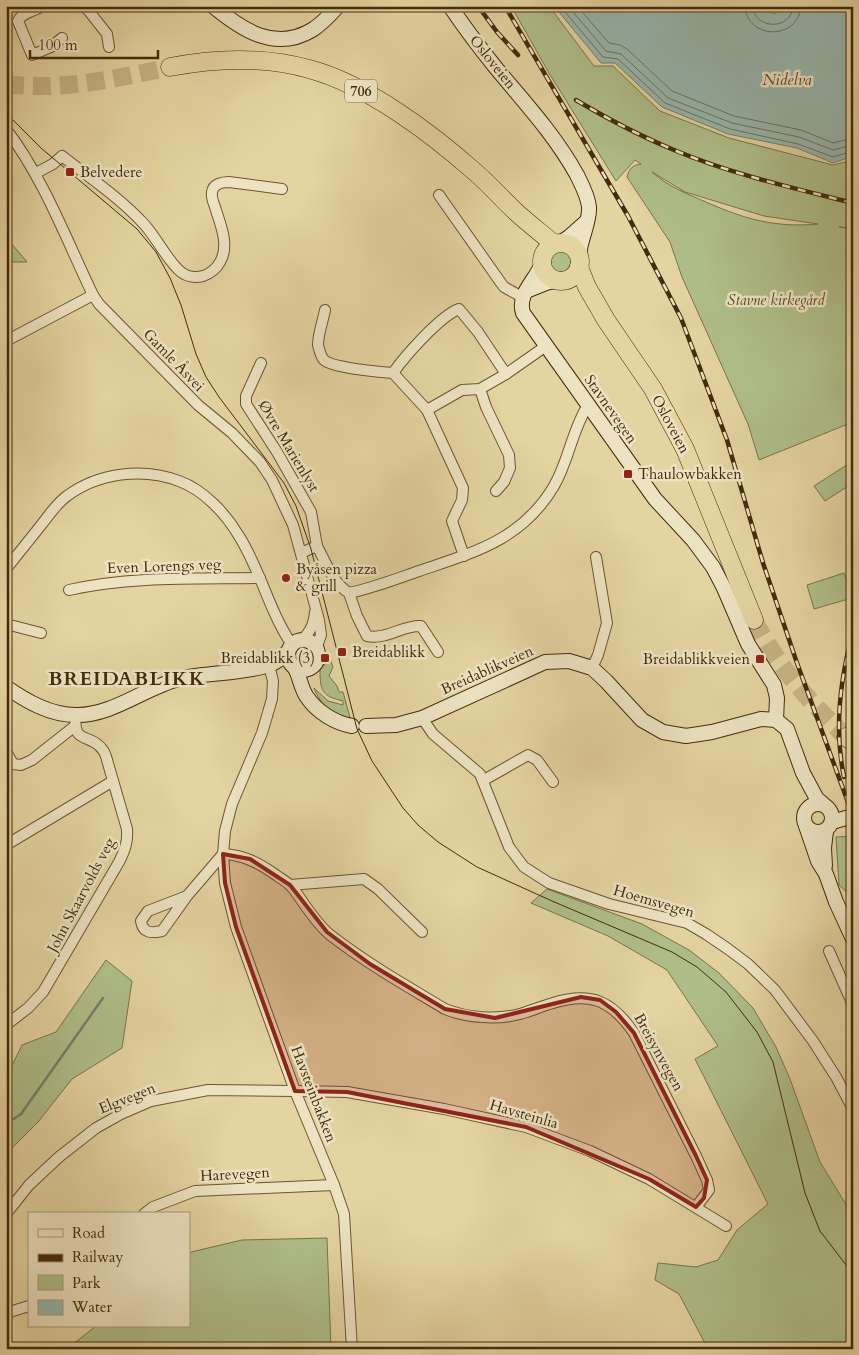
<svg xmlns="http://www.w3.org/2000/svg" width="859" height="1355" font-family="Cardo,serif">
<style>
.green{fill:#afbe89;stroke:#7a744a;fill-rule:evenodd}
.water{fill:#97b7ae;stroke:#767f6d}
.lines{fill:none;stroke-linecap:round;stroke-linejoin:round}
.shore{stroke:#6e715d;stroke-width:1}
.stream{stroke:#767f6d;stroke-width:2.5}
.highway-tunnel{stroke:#c4b283;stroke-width:18;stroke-dasharray:18 9;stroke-linecap:butt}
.street-casing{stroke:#6c5531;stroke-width:12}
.secondary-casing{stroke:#442b0c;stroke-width:16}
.highway-casing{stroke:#442b0c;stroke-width:19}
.street{stroke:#ede3c2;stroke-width:10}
.secondary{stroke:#ede3c2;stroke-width:14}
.highway{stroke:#e4d4a1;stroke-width:18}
.tram{stroke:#442b0c;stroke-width:1}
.rail-casing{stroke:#442b0c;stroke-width:4.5}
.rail{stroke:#ede3c2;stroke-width:2.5;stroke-dasharray:8;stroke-linecap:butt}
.marked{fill:#8f2418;fill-opacity:0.2;stroke:#8f2418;stroke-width:4;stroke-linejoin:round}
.poi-dot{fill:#8f2418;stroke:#ede3c2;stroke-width:2}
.labels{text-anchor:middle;stroke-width:5;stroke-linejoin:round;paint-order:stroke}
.shield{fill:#ede3c2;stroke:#776243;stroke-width:1}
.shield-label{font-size:14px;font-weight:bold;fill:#442b0c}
.street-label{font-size:15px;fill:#442b0c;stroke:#ede3c2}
.poi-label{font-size:15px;fill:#442b0c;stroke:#ede3c2;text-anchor:start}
.park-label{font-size:15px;font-style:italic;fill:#594825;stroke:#ede3c2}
.water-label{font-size:16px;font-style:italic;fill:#55472c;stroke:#ede3c2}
.district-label{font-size:20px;font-weight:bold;letter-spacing:1px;fill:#442b0c;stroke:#ede3c2}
</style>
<rect width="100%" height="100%" fill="#e4d4a1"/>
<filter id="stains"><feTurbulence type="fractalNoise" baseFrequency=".004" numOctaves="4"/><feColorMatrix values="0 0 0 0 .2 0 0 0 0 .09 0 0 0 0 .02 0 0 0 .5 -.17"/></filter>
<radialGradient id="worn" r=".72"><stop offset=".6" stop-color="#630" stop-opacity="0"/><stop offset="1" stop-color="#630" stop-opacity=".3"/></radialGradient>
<!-- green -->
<g class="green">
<path d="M511 6H549L594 66H613L660 111 729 138 833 165 853 160V228L839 227 853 229V422L759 460 748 424 682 277 670 242 627 177C629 168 633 165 641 164L635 160 616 181 549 73ZM652 172 685 192 764 216 818 224C776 228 744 219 706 202 685 193 669 187 652 172Z"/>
<polygon points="6,237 27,262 6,262"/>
<circle cx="560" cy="261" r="11"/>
<polygon points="853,461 853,483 825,501 814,486"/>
<polygon points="844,573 852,598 814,609 807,585"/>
<path d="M330 659 333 667 329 676 337 686 339 692H343L351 721C334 718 320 704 314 688L328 701 343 705V701C322 696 320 691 320 670L326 663 327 664Z"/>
<polygon points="853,836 853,898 839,885 836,837"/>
<polygon points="547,889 642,924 689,950 719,973 753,1008 776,1047 790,1079 820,1162 853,1216 853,1349 708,1349 679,1294 655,1280 658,1263 696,1267 718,1260 737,1230 768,1204 695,1059 718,1046 667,970 608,936 531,903"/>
<polygon points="106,960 132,981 122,1048 72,1079 38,1122 6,1154 6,1078 22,1045 56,1032"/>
<polygon points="327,1238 331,1349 57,1349 72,1345 96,1326 189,1326 189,1254 191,1252 242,1240"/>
<polygon points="696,1344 700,1349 598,1349 599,1346"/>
</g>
<!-- water -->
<polygon class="water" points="554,6 760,6 774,14 785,6 853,6 853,156 833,163 797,148 728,134 662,107 615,63 601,63"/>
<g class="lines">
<!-- shore -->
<g class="shore">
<polyline points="560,6 603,57 618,59 665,103 730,129 798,144 833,157 853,151"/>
<polyline points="568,6 606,51 621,54 668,98 732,123 799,137 833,150 853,145"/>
<polyline points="577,6 609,43 620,45 627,49 672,91 734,116 801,130 833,143 853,138"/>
<path d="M745 6C746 40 799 41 801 6"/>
<path d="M752 6C754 30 792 31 793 6"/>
</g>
<!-- stream -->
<polyline class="stream" points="6,1124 21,1114 103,998"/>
<!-- highway-tunnel -->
<g class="highway-tunnel">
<path d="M6 84C62 91 115 79 170 67"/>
<path d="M754 620C778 667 809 701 846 737"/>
</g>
<defs>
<g id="street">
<path d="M42 6C34 12 22 12 18 21L32 55 51 47 62 38"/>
<polyline points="83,6 88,10 107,34 109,47"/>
<path d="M6 129C44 179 66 239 93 295L99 304 198 405 232 433 260 462 272 480 293 525 319 620 321 635 316 649"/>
<path d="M36 173 53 164 62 156C90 178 120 198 144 224 156 237 169 263 181 272 187 277 196 278 203 276 210 274 217 268 220 262 230 245 220 224 215 207 213 202 211 197 212 192 213 184 222 182 229 182L282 189"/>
<polyline points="439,195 501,283 504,287 522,297"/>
<path d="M325 310C323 321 318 334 318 345 319 349 321 357 324 360 333 368 380 372 393 373L427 410 463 488 462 500 452 521 464 556"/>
<polyline points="6,341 93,295"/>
<polyline points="261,363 246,396 246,404 277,452 311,512 317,546"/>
<path d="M393 373C405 356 440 316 459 309L478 332 506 374"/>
<polyline points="480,389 486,407 509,455 510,468 504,482 496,491"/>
<polyline points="427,410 462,390 480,389 506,374 546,346"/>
<path d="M301 553 317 546C326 563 333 583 349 593 373 588 396 579 419 571 475 552 522 540 554 486 569 460 572 430 588 405"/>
<path d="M6 569C18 554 30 539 42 524 49 515 57 503 67 496 98 473 142 467 179 481 204 490 226 514 239 536 261 571 269 611 292 645"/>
<path d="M69 590C131 576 197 579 260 578"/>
<path d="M349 593 357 616 367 636C387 640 402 625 421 626L438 652"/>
<polyline points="6,624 41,633"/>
<path d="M301 641C310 632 314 625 315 612"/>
<polyline points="269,665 273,681 272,699 262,733 232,804 225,831 223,854 225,883 236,927 295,1091 334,1185 344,1214 352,1349"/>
<polyline points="592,668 598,655 607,623 596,557"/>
<polyline points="422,718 433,734 480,774 509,847 524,867 549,883 609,904 687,923 706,934 728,949 748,964 775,990 813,1041 836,1077 853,1109"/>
<polyline points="6,751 13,764 21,765 32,760 75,726"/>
<polyline points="484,780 528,755 537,760 553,782"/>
<polyline points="6,845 113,781"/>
<polyline points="290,885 364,879 378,889 422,932"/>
<path d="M187 896 148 911 141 921C143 934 152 933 162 931L187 896 223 854C244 855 259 863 276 875 280 878 287 882 291 886 304 902 313 920 329 934 366 963 405 985 445 1009 467 1018 497 1020 520 1014 531 1011 542 1006 553 1003 591 991 612 1001 634 1033L696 1156 707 1180 709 1190 696 1207"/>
<polyline points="829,951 853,1005"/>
<path d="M6 1025 28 1008 43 992 119 862C125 850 128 842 127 829L107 760C106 756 105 752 102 749 91 733 72 745 76 716"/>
<polyline points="6,1214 29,1185 59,1157 96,1128 121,1114 151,1101 208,1090 295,1091 347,1092 444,1109 526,1127 590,1151 649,1179 726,1226"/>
<polyline points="144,1214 153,1207 195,1191 334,1185"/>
<polyline points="6,1313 29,1306"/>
</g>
<g id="secondary">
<path d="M213 6C242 30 275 52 312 30 322 24 330 15 338 6"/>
<path d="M450 6C464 27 480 48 496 68 525 103 555 135 577 175 582 185 588 196 589 207 590 223 580 239 579 256"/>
<polyline points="560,243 569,237 587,221"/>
<path d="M542 264C535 281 517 294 523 313L655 499 693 540 713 567 724 588 748 644 774 685 777 698 776 720"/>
<polyline points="526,291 546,283 557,280"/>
<circle cx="303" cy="655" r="15"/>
<path d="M295 668C300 677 301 689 307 697 317 712 335 723 352 726"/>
<path d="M6 687C26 701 50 715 76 715 112 716 146 687 179 679 207 672 242 674 269 665 277 663 282 657 288 652"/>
<polyline points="366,726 396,725 422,718 545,662 569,661 592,668 606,681 642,720 663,732 686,736 712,732 761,719 776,720 787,729 803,773 817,799 823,804"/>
<circle cx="818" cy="818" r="14"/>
<polyline points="832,822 853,816"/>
<polyline points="806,826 818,861 826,874 836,902 853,939"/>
<polyline points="825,866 824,848 826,831"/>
</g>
<g id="highway">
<path d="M170 67C216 58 262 56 309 69 366 84 431 133 475 172 490 185 502 199 516 212 528 223 541 233 554 244"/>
<circle cx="561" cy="262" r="19"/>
<polyline points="579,267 587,287 606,320 653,389 685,449 754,620"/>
<polyline points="846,737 853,742"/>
</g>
</defs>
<!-- street casing -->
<use href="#street" class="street-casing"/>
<!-- secondary casing -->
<use href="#secondary" class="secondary-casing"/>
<!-- highway casing -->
<use href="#highway" class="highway-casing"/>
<!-- street -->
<use href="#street" class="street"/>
<!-- secondary -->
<use href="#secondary" class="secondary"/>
<!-- highway -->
<use href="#highway" class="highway"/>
<!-- tram -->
<polyline class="tram" points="6,113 41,148 137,229 156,252 170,278 181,305 196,354 206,377 219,397 284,483 296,506 311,549 357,729 372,761 403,808 418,825 438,842 477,867 552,901 672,952 697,967 726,992 757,1032 773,1062 805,1193 814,1216 820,1231 853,1274"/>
<defs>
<g id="rail">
<polyline points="478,6 497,32 518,55"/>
<polyline points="505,6 628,216 681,318 727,440 763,563 797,663 853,816"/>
<path d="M576 100C608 119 640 136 674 150 731 174 793 188 853 203"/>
<path d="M844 777C834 729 840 679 853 632"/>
</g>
</defs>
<!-- rail casing -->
<use href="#rail" class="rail-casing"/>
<!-- rail -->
<use href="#rail" class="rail"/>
</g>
<!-- marked area -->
<path class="marked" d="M223 854 250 859 290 885 327 932 370 964 445 1009 495 1018 581 997 600 1000 616 1012 634 1033 696 1156 707 1180 704 1198 696 1207 649 1179 526 1127 347 1092 295 1091 236 927 225 883Z"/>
<!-- markers -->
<g class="poi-dot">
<rect x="65" y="167" width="10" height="10" rx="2.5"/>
<rect x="623" y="469" width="10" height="10" rx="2.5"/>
<circle cx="286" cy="578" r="5"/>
<rect x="337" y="647" width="10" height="10" rx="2.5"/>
<rect x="320" y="653" width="10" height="10" rx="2.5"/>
<rect x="755" y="654" width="10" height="10" rx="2.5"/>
</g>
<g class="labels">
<!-- shield labels -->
<rect class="shield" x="345" y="79.5" width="32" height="23" rx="4"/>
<g class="shield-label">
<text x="361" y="96">706</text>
</g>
<!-- street labels -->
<g class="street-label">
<text transform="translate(493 62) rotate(51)" y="5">Osloveien</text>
<text transform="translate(174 360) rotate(46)" y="5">Gamle Åsvei</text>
<text transform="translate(611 409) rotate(55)" y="5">Stavnevegen</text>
<text transform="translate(671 424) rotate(62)" y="5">Osloveien</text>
<text transform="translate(289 446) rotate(59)" y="5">Øvre Marienlyst</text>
<text transform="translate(164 566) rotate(-2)" y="5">Even Lorengs veg</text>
<text transform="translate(487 670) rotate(-24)" y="5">Breidablikveien</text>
<text transform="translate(81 895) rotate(-62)" y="5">John Skaarvolds veg</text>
<text transform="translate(654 901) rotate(16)" y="5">Hoemsvegen</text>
<text transform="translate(659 1052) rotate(61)" y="5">Breisynvegen</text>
<text transform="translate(314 1094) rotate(69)" y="5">Havsteinbakken</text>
<text transform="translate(127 1098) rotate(-22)" y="5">Elgvegen</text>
<text transform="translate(524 1114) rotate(16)" y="5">Havsteinlia</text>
<text transform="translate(235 1174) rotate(-3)" y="5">Harevegen</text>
</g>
<!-- poi labels -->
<g class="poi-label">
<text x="80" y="177">Belvedere</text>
<text x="638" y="479">Thaulowbakken</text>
<text x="296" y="574">Byåsen pizza<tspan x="296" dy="17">&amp; grill</tspan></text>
<text x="352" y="657">Breidablikk</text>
<text x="315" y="663" text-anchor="end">Breidablikk (3)</text>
<text x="750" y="664" text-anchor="end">Breidablikkveien</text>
</g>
<!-- park labels -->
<g class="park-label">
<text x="776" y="305">Stavne kirkegård</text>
</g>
<!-- water labels -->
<g class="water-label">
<text x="787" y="85">Nidelva</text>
</g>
<!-- district labels -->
<g class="district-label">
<text x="127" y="685">BREIDABLIKK</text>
</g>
</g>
<!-- margin -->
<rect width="859" height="1355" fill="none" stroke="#e4d4a1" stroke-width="25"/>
<rect x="8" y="8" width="844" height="1340" fill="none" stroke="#442b0c" stroke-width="2.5"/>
<rect x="12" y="12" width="834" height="1330" fill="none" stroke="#442b0c"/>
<!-- legend -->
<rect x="28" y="1212" width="162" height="115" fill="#ede3c2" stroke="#a99979"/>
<rect x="38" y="1229" width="25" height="8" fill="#ede3c2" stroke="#a99979"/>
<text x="72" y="1238" font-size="15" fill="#442b0c">Road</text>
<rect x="38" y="1254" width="25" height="8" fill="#442b0c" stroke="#a99979"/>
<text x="72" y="1262" font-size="15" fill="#442b0c">Railway</text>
<rect x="38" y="1275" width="25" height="15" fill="#afbe89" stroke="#a99979"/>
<text x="72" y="1288" font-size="15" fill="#442b0c">Park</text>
<rect x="38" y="1300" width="25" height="15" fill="#97b7ae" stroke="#a99979"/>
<text x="72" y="1312" font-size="15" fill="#442b0c">Water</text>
<!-- scale -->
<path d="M30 50v8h128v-8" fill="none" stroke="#442b0c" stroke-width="2.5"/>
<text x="38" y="50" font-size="15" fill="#442b0c" stroke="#ede3c2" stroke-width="4" paint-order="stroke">100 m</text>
<rect width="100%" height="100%" filter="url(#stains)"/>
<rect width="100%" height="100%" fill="url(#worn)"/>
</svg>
